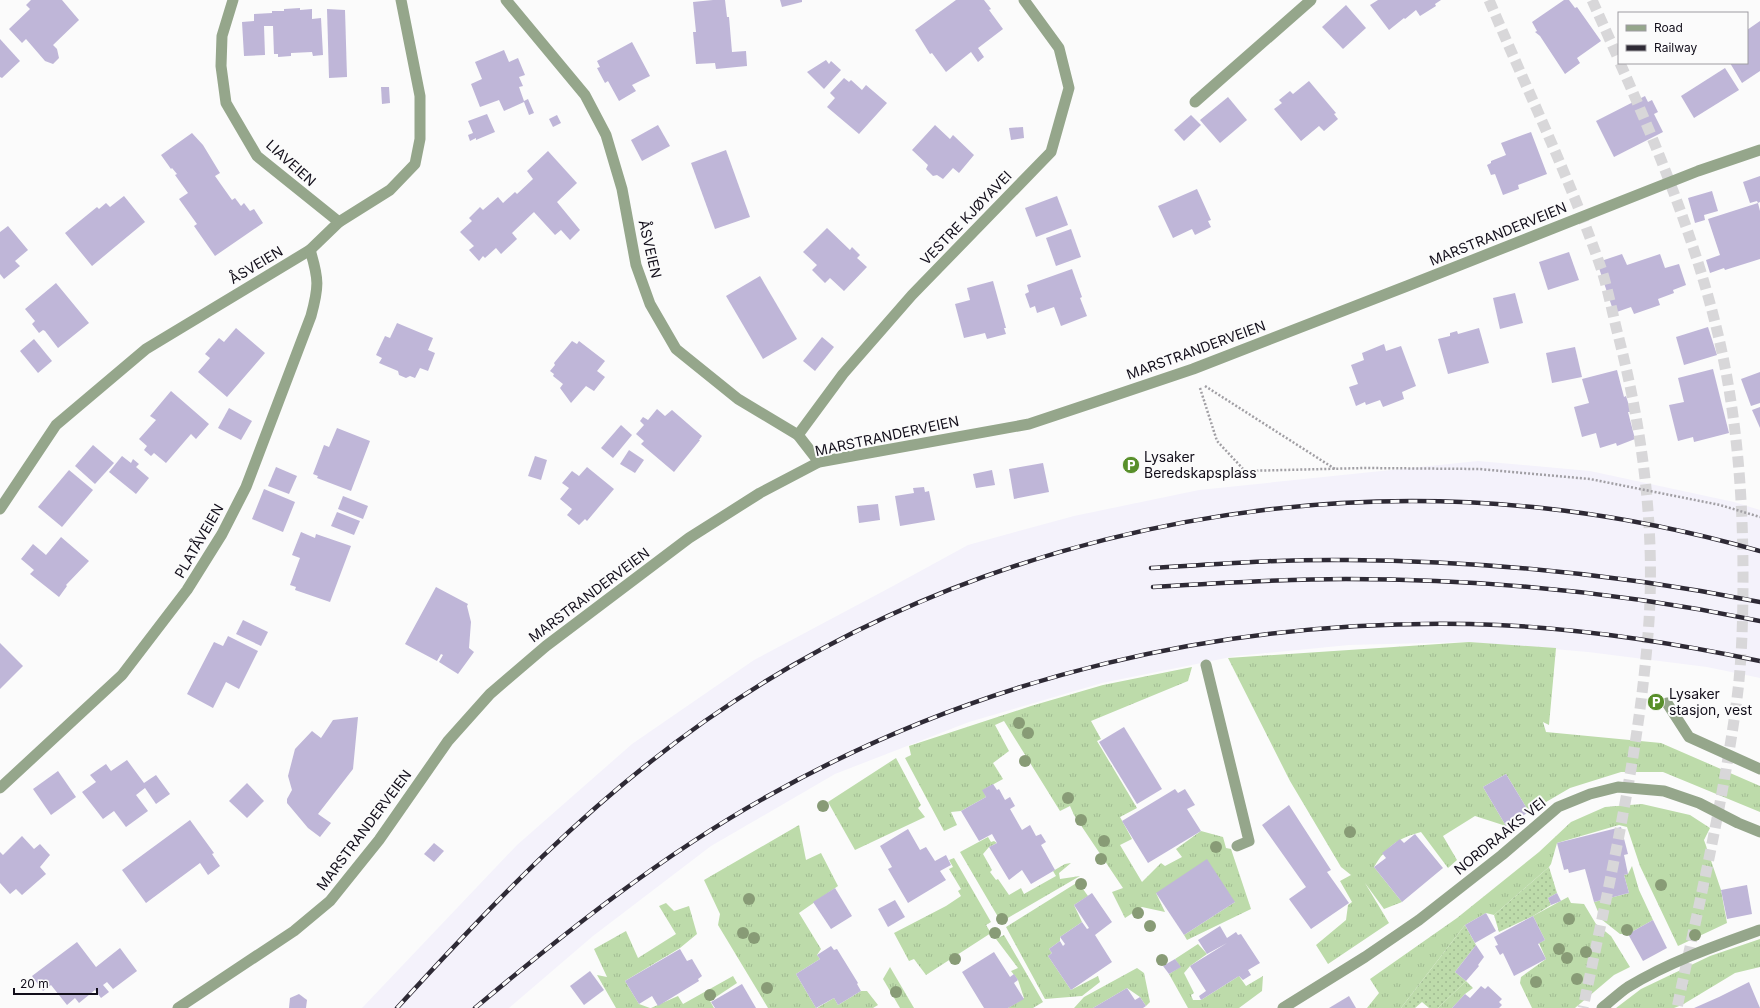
<svg xmlns="http://www.w3.org/2000/svg" width="1760" height="1008" font-family="Inter,sans-serif">
<style>
.built{fill:#f4f2fb}
.grass{fill:url(#grass-tufts)}
.garden{fill:url(#garden-dots)}
.building{fill:#bfb6d8}
.lines{fill:none;stroke-linecap:round;stroke-linejoin:round}
.trunk-tunnel{stroke:#d8d7d9;stroke-width:11;stroke-dasharray:11 5.5;stroke-linecap:butt}
.path{stroke:#a19fa4;stroke-width:2.5;stroke-dasharray:2 2;stroke-linecap:butt}
.service{stroke:#95a68b;stroke-width:11}
.minor{stroke:#95a68b;stroke-width:11}
.rail-casing{stroke:#2e2a35;stroke-width:4.5}
.rail{stroke:#fbfbfb;stroke-width:3;stroke-dasharray:9;stroke-linecap:butt}
.tree{fill:#889b76}
.labels{text-anchor:middle;stroke-width:4;stroke-linejoin:round;paint-order:stroke}
.street-label{font-size:14px;fill:#120e1a;stroke:#fbfbfb}
.poi-label{font-size:14px;fill:#120e1a;stroke:#fbfbfb;text-anchor:start}
</style>
<defs>
<pattern id="grass-tufts" width="24" height="20" patternUnits="userSpaceOnUse"><rect width="24" height="20" fill="#bddbaa"/><path d="M3 7l-1-3M5 7V3M7 7l1-3M15 17l-1-3M17 17v-4M19 17l1-3" fill="none" stroke="#a1bb92"/></pattern>
<pattern id="garden-dots" width="8" height="8" patternUnits="userSpaceOnUse"><rect width="8" height="8" fill="#bddbaa"/><path d="M2 2h.1M6 6h.1" fill="none" stroke="#a1bb92" stroke-width="1.8" stroke-linecap="round"/></pattern>
</defs>
<rect width="100%" height="100%" fill="#fbfbfb"/>
<!-- built -->
<polygon class="built" points="1478,461 1590,471 1734,502 1760,510 1760,678 1707,667 1588,652 1469,642 1349,645 1236,656 1102,683 969,722 835,774 711,846 593,936 509,1008 362,1008 517,845 632,744 754,660 893,586 968,545 1074,516 1199,490"/>
<!-- grass -->
<g class="grass">
<path d="M1469 642 1556 648 1549 725 1543 722 1546 732 1661 743 1760 786V812L1663 772H1621L1570 788 1529 812 1506 774 1483 787 1506 826 1475 816 1443 836 1457 860 1448 868 1421 832C1398 838 1386 847 1374 867L1402 902 1384 909 1365 883 1389 923 1328 964 1316 945 1346 920 1348 905 1352 902 1340 881 1351 875 1341 867 1290 781 1228 658Z"/>
<polygon points="1192,667 1188,681 1091,721 1101,739 1097,741 1137,808 1120,817 1132,839 1120,845 1142,882 1161,863 1165,866 1182,857 1176,849 1201,831 1223,837 1226,848 1231,849 1251,909 1187,940 1184,935 1235,902 1156,893 1165,912 1142,907 1125,918 1112,892 1123,888 1074,815 1070,806 1060,811 1004,721 995,725 1009,751 993,763 1003,779 983,790 986,797 961,811 951,812 957,825 944,831 905,758 911,755 909,746 1031,706 1103,685"/>
<polygon points="896,758 921,805 918,808 925,817 855,850 828,802"/>
<polygon points="1642,804 1690,815 1710,828 1704,840 1721,890 1727,923 1678,946 1640,866 1627,827 1619,825 1557,843 1551,864 1549,867 1494,915 1486,913 1465,925 1401,1008 1367,1008 1379,993 1370,979 1457,918 1539,852 1571,822 1605,807"/>
<polygon points="799,825 806,860 821,853 838,886 799,913 821,949 817,955 820,959 796,974 816,1008 768,1008 718,925 720,914 704,880"/>
<polygon points="988,837 991,842 994,841 997,843 989,847 983,854 992,870 990,872 996,880 998,879 1009,895 1021,888 1024,894 1056,876 1053,871 1065,864 1071,863 1059,873 1060,879 1080,876 1001,922 960,852"/>
<polygon points="954,858 991,922 986,925 991,933 926,975 914,959 909,961 894,933 946,906 961,896 958,891 961,889 949,869 953,867 949,860"/>
<polygon points="1632,866 1639,890 1653,920 1628,934 1620,934 1601,919 1594,902 1629,893 1624,875 1628,874"/>
<polygon points="1078,882 1088,896 1074,905 1082,922 1060,937 1060,941 1049,949 1052,953 1048,956 1071,990 1098,976 1100,982 1082,996 1045,999 1006,927"/>
<polygon points="1568,897 1571,903 1584,904 1596,924 1611,936 1630,967 1614,975 1575,1008 1532,1008 1520,983 1521,977 1546,959 1539,943 1545,940 1533,916"/>
<polygon points="666,903 674,911 689,906 697,934 680,948 625,981 639,1004 650,1008 616,1008 597,975 607,977 594,949 626,931 638,958 676,934 659,906"/>
<polygon points="1004,935 1043,1002 1033,1008 1008,1008 1024,998 1018,980 1011,971 1018,968 996,939"/>
<polygon points="1760,939 1760,967 1735,973 1682,1005 1674,1008 1616,1008 1641,989 1710,956"/>
<polygon points="1198,944 1207,954 1190,966 1184,973 1194,993 1191,995 1193,1000 1201,1000 1239,976 1246,986 1263,976 1262,991 1239,1008 1188,1008 1169,974 1180,967 1175,959"/>
<polygon points="890,967 914,1008 900,1008 883,979"/>
<polygon points="1137,968 1144,973 1150,1002 1146,1006 1140,997 1127,988 1093,1008 1074,1008 1084,997"/>
<polygon points="733,976 737,983 710,1001 714,1008 651,1008 678,996 683,1004"/>
<polygon points="1466,981 1473,988 1465,994 1452,1008 1438,1008"/>
<polygon points="861,991 867,991 878,1005 873,1008 817,1008 834,998 838,1005"/>
</g>
<!-- garden -->
<g class="garden">
<polygon points="1549,867 1557,893 1548,898 1551,905 1533,916 1499,932 1494,915"/>
<polygon points="1465,925 1476,945 1455,972 1466,981 1438,1008 1429,1008 1422,1002 1415,1008 1401,1008"/>
</g>
<!-- building -->
<g class="building">
<polygon points="31,0 62,0 79,20 53,45 57,49 59,58 53,64 45,61 26,39 22,43 9,29 30,9 26,5"/>
<polygon points="713,0 725,0 727,17 729,17 732,52 746,51 747,66 716,69 715,63 696,64 693,32 696,32 693,2"/>
<polygon points="780,0 802,0 802,2 782,7"/>
<polygon points="956,0 984,0 991,9 989,10 1003,29 978,48 984,57 978,62 971,52 946,72 932,53 930,54 915,30"/>
<polygon points="1378,0 1441,0 1435,4 1436,6 1420,16 1416,10 1405,19 1404,18 1389,30 1370,5"/>
<polygon points="1564,0 1569,0 1575,8 1577,7 1601,41 1577,58 1580,63 1565,74 1540,36 1535,32 1537,31 1532,22"/>
<polygon points="1346,5 1366,28 1343,49 1322,27"/>
<polygon points="300,8 300,10 312,9 312,19 321,18 323,55 313,56 312,52 291,53 291,56 278,57 278,54 274,54 273,26 264,26 265,55 244,56 242,22 254,21 254,14 272,13 272,11 284,11 284,9"/>
<polygon points="327,9 345,10 347,77 329,78"/>
<polygon points="1760,21 1760,71 1742,83 1730,63 1747,63 1747,30"/>
<polygon points="0,39 20,61 2,78 0,77"/>
<polygon points="632,42 650,76 632,85 636,91 619,101 608,81 605,83 597,68 600,67 597,61"/>
<polygon points="504,50 509,62 518,58 525,75 519,77 523,86 519,87 524,101 528,99 534,113 529,115 524,102 504,111 499,100 480,107 471,84 482,79 475,62"/>
<polygon points="826,60 829,64 831,61 841,70 824,89 807,72"/>
<polygon points="1725,68 1739,90 1694,118 1681,96"/>
<polygon points="844,78 849,82 851,80 862,90 866,85 887,103 859,134 827,107 835,98 830,93"/>
<polygon points="1309,81 1336,113 1334,114 1338,119 1324,131 1319,126 1301,141 1274,109 1282,103 1279,100 1290,91 1293,94"/>
<polygon points="381,87 389,87 390,103 382,104"/>
<polygon points="1645,96 1648,102 1652,100 1658,112 1654,114 1663,132 1614,157 1596,121"/>
<polygon points="1228,97 1247,120 1220,143 1200,120"/>
<polygon points="487,114 495,132 476,140 476,138 470,141 468,135 473,133 468,121"/>
<polygon points="557,115 561,123 553,127 549,119"/>
<polygon points="1191,115 1201,125 1184,141 1174,130"/>
<polygon points="658,125 670,146 642,161 631,140"/>
<polygon points="935,125 950,139 953,135 974,155 959,173 953,168 943,179 937,175 933,176 926,169 928,165 912,150"/>
<polygon points="1023,127 1024,138 1011,140 1009,128"/>
<polygon points="1531,132 1547,174 1518,185 1519,189 1503,195 1495,174 1491,175 1487,165 1491,163 1491,161 1506,155 1501,143"/>
<polygon points="192,133 203,145 220,173 215,176 232,200 235,198 241,206 244,203 250,211 254,209 263,223 215,256 194,226 197,224 179,199 188,193 175,175 177,174 172,168 171,169 161,155"/>
<polygon points="726,150 750,217 715,229 691,163"/>
<polygon points="548,151 577,183 557,202 580,230 570,240 561,230 555,235 533,211 534,212 512,233 517,239 501,254 496,248 485,258 483,256 479,261 469,250 474,246 460,232 472,221 469,218 480,207 483,210 498,197 503,203 515,192 517,194 533,179 527,171"/>
<polygon points="1760,176 1760,202 1758,203 1757,201 1750,203 1743,182"/>
<polygon points="1197,189 1211,220 1208,221 1211,227 1195,235 1192,229 1173,238 1158,206"/>
<polygon points="1712,191 1718,211 1704,215 1705,220 1695,223 1688,198"/>
<polygon points="124,196 145,222 92,266 65,233 97,207 99,209 106,203 110,207"/>
<polygon points="1057,196 1068,225 1036,237 1025,208"/>
<polygon points="1758,203 1760,211 1760,259 1725,270 1724,268 1710,273 1706,260 1720,255 1708,219"/>
<polygon points="8,226 28,250 15,261 20,266 4,279 0,274 0,232"/>
<polygon points="827,228 850,250 852,247 860,255 857,258 867,267 844,291 830,278 825,283 812,270 817,265 803,252"/>
<polygon points="1071,229 1081,257 1056,266 1046,238"/>
<polygon points="1569,252 1579,280 1548,290 1539,262"/>
<polygon points="1622,254 1627,265 1660,254 1665,268 1679,264 1686,285 1673,290 1674,293 1658,299 1660,305 1634,314 1631,307 1614,313 1599,268 1603,267 1601,261"/>
<polygon points="1072,269 1082,297 1080,298 1087,316 1061,326 1054,307 1037,313 1035,306 1030,308 1025,294 1029,292 1027,285"/>
<polygon points="760,276 797,339 763,359 726,296"/>
<polygon points="993,281 1006,328 1004,328 1006,334 987,339 985,333 964,338 955,304 970,300 967,288"/>
<polygon points="56,283 89,323 58,348 45,331 43,330 39,333 32,324 35,321 25,309"/>
<polygon points="1515,293 1523,323 1500,329 1493,298"/>
<polygon points="397,323 433,338 428,350 435,353 428,371 420,368 415,378 410,376 406,378 399,375 398,371 379,363 382,358 376,355 385,336 390,338"/>
<polygon points="1708,327 1717,355 1684,365 1676,337"/>
<polygon points="236,328 265,353 227,397 198,372 210,358 205,354 219,338 224,342"/>
<polygon points="1479,328 1489,363 1448,374 1438,339 1450,336 1450,333 1457,331 1458,334"/>
<polygon points="822,337 834,347 815,371 803,361"/>
<polygon points="34,339 52,361 38,373 20,351"/>
<polygon points="572,341 577,344 579,341 605,361 597,371 605,377 594,391 586,386 571,403 560,388 563,384 553,376 554,374 550,371 555,365 554,363"/>
<polygon points="1384,344 1386,351 1401,346 1416,386 1402,392 1404,399 1383,407 1380,400 1366,405 1365,402 1356,406 1349,387 1358,384 1351,365 1364,360 1362,353"/>
<polygon points="1575,347 1582,377 1552,383 1546,353"/>
<polygon points="1713,369 1729,433 1694,442 1693,437 1678,441 1669,405 1684,402 1678,378"/>
<polygon points="1617,370 1624,397 1626,396 1631,412 1628,412 1635,439 1617,446 1616,443 1600,448 1596,433 1582,437 1574,407 1589,403 1582,379"/>
<polygon points="1760,372 1760,403 1751,406 1741,379"/>
<polygon points="171,391 209,424 196,439 191,434 166,463 154,453 151,456 144,450 147,446 139,439 156,420 150,416"/>
<polygon points="1760,407 1760,428 1752,410"/>
<polygon points="229,408 252,421 241,440 218,428"/>
<polygon points="657,409 665,416 672,410 702,436 699,440 700,440 674,472 641,444 644,441 636,434 644,425 640,421 643,417 648,420"/>
<polygon points="621,425 632,435 613,458 601,448"/>
<polygon points="337,428 370,441 351,491 317,478 318,476 313,474 324,445 329,447"/>
<polygon points="93,445 114,463 95,484 75,466"/>
<polygon points="629,450 644,460 635,473 620,464"/>
<polygon points="122,456 131,463 133,459 139,464 136,467 149,478 136,494 109,472"/>
<polygon points="535,456 547,460 541,480 528,476"/>
<polygon points="1043,463 1049,492 1014,499 1009,469"/>
<polygon points="276,467 297,476 289,494 268,486"/>
<polygon points="587,467 614,489 587,521 585,519 579,525 567,515 572,509 560,499 569,488 562,483 572,471 579,476"/>
<polygon points="69,470 93,490 62,527 38,507"/>
<polygon points="992,470 995,485 976,488 973,474"/>
<polygon points="924,487 925,492 929,491 935,520 900,526 895,496 914,493 913,488"/>
<polygon points="264,489 295,502 283,532 252,519"/>
<polygon points="343,496 368,506 363,519 338,509"/>
<polygon points="878,504 880,520 859,523 857,506"/>
<polygon points="337,512 360,521 354,535 331,526"/>
<polygon points="301,532 315,538 316,534 351,546 330,602 295,590 296,587 290,585 300,558 292,555"/>
<polygon points="61,537 89,561 66,585 67,586 59,597 30,574 34,570 21,559 33,544 46,555"/>
<polygon points="436,587 468,604 467,606 471,622 469,648 474,652 458,674 439,662 443,655 441,654 437,661 405,644"/>
<polygon points="243,620 268,632 261,646 236,634"/>
<polygon points="228,636 258,651 239,689 226,682 213,708 187,694 214,642 223,646"/>
<polygon points="0,643 23,666 0,689"/>
<polygon points="358,717 353,769 318,814 331,823 320,837 308,828 287,803 287,799 292,790 288,776 295,749 312,731 321,738 333,720"/>
<polygon points="1124,727 1162,789 1137,804 1099,742"/>
<polygon points="127,760 144,783 156,775 170,794 156,804 145,788 136,795 148,811 126,827 114,811 103,819 82,792 96,782 90,775 106,764 111,771"/>
<polygon points="58,771 76,797 51,815 33,789"/>
<polygon points="1506,774 1529,812 1506,826 1483,787"/>
<polygon points="247,783 264,801 247,818 229,801"/>
<polygon points="993,784 997,790 999,789 1005,800 1010,797 1015,806 1010,809 1022,830 1030,825 1036,836 1041,834 1046,842 1041,845 1055,870 1031,884 1022,870 1009,880 989,847 997,843 992,834 979,841 961,811 986,797 982,790"/>
<polygon points="1175,789 1178,793 1185,789 1195,805 1187,809 1201,831 1148,863 1122,821"/>
<polygon points="1289,805 1331,870 1327,872 1349,903 1311,929 1289,899 1306,887 1262,825"/>
<polygon points="190,820 214,853 212,854 220,866 208,875 200,863 146,903 122,870"/>
<polygon points="1621,827 1628,854 1624,855 1628,874 1624,875 1629,893 1594,902 1585,869 1569,873 1568,869 1564,870 1557,843"/>
<polygon points="908,829 920,850 926,847 935,861 946,855 951,865 940,871 946,880 908,903 888,869 892,867 880,846"/>
<polygon points="1415,834 1443,868 1402,902 1374,867 1386,858 1382,853 1400,839 1404,843"/>
<polygon points="22,836 34,849 40,844 50,855 40,867 46,874 22,895 16,889 10,894 0,883 0,852 3,855"/>
<polygon points="434,843 444,851 434,862 424,854"/>
<polygon points="1207,859 1235,902 1184,935 1156,893"/>
<polygon points="1747,885 1752,914 1727,919 1721,890"/>
<polygon points="835,888 852,916 831,929 813,902"/>
<polygon points="1092,893 1112,922 1095,935 1112,962 1071,990 1048,956 1052,953 1049,949 1060,941 1063,946 1065,944 1060,937 1082,922 1087,929 1089,928 1074,905"/>
<polygon points="1557,893 1561,901 1551,905 1548,898"/>
<polygon points="895,900 905,917 888,927 878,909"/>
<polygon points="1486,913 1496,931 1475,943 1465,925"/>
<polygon points="1533,916 1545,940 1538,944 1546,959 1514,976 1503,953 1500,955 1495,946 1498,945 1494,937"/>
<polygon points="1653,920 1667,948 1643,961 1628,934"/>
<polygon points="1220,926 1227,938 1236,932 1238,935 1241,934 1260,963 1248,970 1251,975 1243,980 1239,976 1201,1000 1199,996 1206,991 1190,966 1227,943 1207,954 1198,940"/>
<polygon points="77,942 96,967 120,948 137,971 113,989 107,982 103,985 109,992 101,998 95,990 79,1003 75,998 67,1005 51,985 43,991 32,976"/>
<polygon points="1476,945 1484,957 1478,965 1479,966 1466,981 1455,972"/>
<polygon points="831,946 834,950 837,949 858,983 857,984 861,991 838,1005 834,998 816,1008 796,974 820,959 817,955"/>
<polygon points="680,949 687,961 692,959 702,976 698,979 699,981 658,1006 652,996 639,1004 625,981"/>
<polygon points="994,952 1010,977 1014,974 1018,980 1014,983 1024,999 1008,1008 984,1008 962,972"/>
<polygon points="1175,959 1181,967 1169,974 1163,966"/>
<polygon points="590,971 604,990 584,1005 570,986"/>
<polygon points="1749,982 1760,1008 1694,1008 1719,997"/>
<polygon points="742,984 756,1008 715,1008 711,1002"/>
<polygon points="1481,986 1485,989 1488,986 1502,999 1499,1002 1502,1005 1499,1008 1452,1008 1465,994 1470,998"/>
<polygon points="1127,988 1135,1000 1140,997 1146,1006 1143,1008 1093,1008"/>
<polygon points="299,994 307,1000 306,1008 289,1008 290,998"/>
<polygon points="1349,996 1356,1008 1329,1008"/>
</g>
<g class="lines">
<!-- trunk-tunnel -->
<g class="trunk-tunnel">
<path d="M1489 0C1527 90 1570 178 1602 271 1608 290 1612 311 1617 331 1642 426 1655 524 1649 621 1640 752 1610 880 1583 1008"/>
<polyline points="1592,0 1619,60"/>
<path d="M1620 63C1660 153 1698 247 1720 343 1737 419 1743 497 1743 575 1743 619 1742 663 1736 706 1722 808 1698 908 1677 1008"/>
</g>
<!-- path -->
<g class="path">
<polyline points="1205,386 1335,469"/>
<polyline points="1200,388 1217,441 1245,471 1364,468 1479,469 1590,479 1720,505 1760,517"/>
</g>
<!-- service -->
<g class="service">
<polyline points="1206,665 1249,841 1237,846"/>
<polyline points="1667,703 1689,737 1760,769"/>
</g>
<!-- minor -->
<g class="minor">
<polyline points="233,0 222,36 221,66 226,103 257,156 339,222"/>
<polyline points="506,0 585,95 606,135 622,189 636,265 650,304 676,349 738,399 798,435 819,462"/>
<polyline points="1195,102 1311,0"/>
<polyline points="798,435 843,374 912,295 1051,152 1069,88 1059,48 1024,0"/>
<polyline points="0,509 56,425 146,349 310,250 339,222 390,190 415,164 420,139 420,96 401,0"/>
<path d="M0 788 122 675 187 590 222 534 246 487 311 316C319 287 319 279 310 250"/>
<polyline points="178,1008 294,931 330,901 379,840 448,741 490,694 546,646 689,538 760,493 819,462 1029,424 1104,399 1193,369 1407,286 1698,171 1760,150"/>
<polyline points="1283,1008 1365,957 1419,920 1502,855 1558,807 1590,794 1618,787 1664,791 1699,803 1738,823 1760,832"/>
<path d="M1602 1008C1611 1001 1619 993 1628 987 1669 962 1715 946 1760 930"/>
</g>
<defs>
<g id="rail">
<path d="M1151 568C1217 564 1282 559 1348 560 1487 561 1624 575 1760 602"/>
<path d="M1153 587C1217 583 1282 579 1346 579 1484 579 1625 593 1760 621"/>
<path d="M397 1008C494 902 587 804 705 721 945 553 1251 477 1542 508 1616 516 1689 531 1760 551"/>
<path d="M475 1008C567 931 662 855 768 796 981 676 1225 619 1470 624 1567 626 1665 641 1760 661"/>
</g>
</defs>
<!-- rail casing -->
<use href="#rail" class="rail-casing"/>
<!-- rail -->
<use href="#rail" class="rail"/>
</g>
<!-- trees -->
<g class="tree">
<circle cx="1019" cy="723" r="6"/>
<circle cx="1028" cy="733" r="6"/>
<circle cx="1025" cy="761" r="6"/>
<circle cx="1068" cy="798" r="6"/>
<circle cx="823" cy="806" r="6"/>
<circle cx="1081" cy="820" r="6"/>
<circle cx="1350" cy="832" r="6"/>
<circle cx="1104" cy="841" r="6"/>
<circle cx="1216" cy="847" r="6"/>
<circle cx="1101" cy="859" r="6"/>
<circle cx="1081" cy="884" r="6"/>
<circle cx="1661" cy="885" r="6"/>
<circle cx="749" cy="899" r="6"/>
<circle cx="1138" cy="913" r="6"/>
<circle cx="1002" cy="919" r="6"/>
<circle cx="1569" cy="919" r="6"/>
<circle cx="1150" cy="926" r="6"/>
<circle cx="1627" cy="930" r="6"/>
<circle cx="743" cy="933" r="6"/>
<circle cx="995" cy="933" r="6"/>
<circle cx="1695" cy="935" r="6"/>
<circle cx="754" cy="938" r="6"/>
<circle cx="1559" cy="949" r="6"/>
<circle cx="1586" cy="952" r="6"/>
<circle cx="1567" cy="958" r="6"/>
<circle cx="955" cy="959" r="6"/>
<circle cx="1162" cy="960" r="6"/>
<circle cx="1577" cy="979" r="6"/>
<circle cx="1536" cy="982" r="6"/>
<circle cx="767" cy="988" r="6"/>
<circle cx="896" cy="992" r="6"/>
<circle cx="710" cy="995" r="6"/>
</g>
<!-- icons -->
<defs>
<symbol id="parking-disc" viewBox="-11 -11 22 22"><circle r="9.5" fill="#588f2a" stroke="#fbfbfb"/><path d="M-3.5-5.5H1a3.5 3.5 0 0 1 0 7H-1V5.5H-3.5ZM-1-3.4V-.6H.8a1.4 1.4 0 0 0 0-2.8Z" fill="#fff"/></symbol>
</defs>
<g fill-rule="evenodd">
<use href="#parking-disc" x="1121" y="455" width="20" height="20"/>
<use href="#parking-disc" x="1646" y="692" width="20" height="20"/>
</g>
<g class="labels">
<!-- street labels -->
<g class="street-label">
<text transform="translate(291 163) rotate(42)" y="5">LIAVEIEN</text>
<text transform="translate(966 218) rotate(-46)" y="5">VESTRE KJØYAVEI</text>
<text transform="translate(1498 234) rotate(-22)" y="5">MARSTRANDERVEIEN</text>
<text transform="translate(650 249) rotate(77)" y="5">ÅSVEIEN</text>
<text transform="translate(256 265) rotate(-31)" y="5">ÅSVEIEN</text>
<text transform="translate(1196 350) rotate(-20)" y="5">MARSTRANDERVEIEN</text>
<text transform="translate(887 436) rotate(-12)" y="5">MARSTRANDERVEIEN</text>
<text transform="translate(199 541) rotate(-60)" y="5">PLATÅVEIEN</text>
<text transform="translate(589 595) rotate(-37)" y="5">MARSTRANDERVEIEN</text>
<text transform="translate(364 830) rotate(-53)" y="5">MARSTRANDERVEIEN</text>
<text transform="translate(1500 836) rotate(-39)" y="5">NORDRAAKS VEI</text>
</g>
<!-- poi labels -->
<g class="poi-label">
<text x="1144" y="462">Lysaker<tspan x="1144" dy="16">Beredskapsplass</tspan></text>
<text x="1669" y="699">Lysaker<tspan x="1669" dy="16">stasjon, vest</tspan></text>
</g>
</g>
<!-- legend -->
<rect x="1618" y="12" width="130" height="52" fill="#fbfbfb" stroke="#9e9ca1"/>
<rect x="1626" y="25" width="20" height="6" fill="#95a68b" stroke="#9e9ca1"/>
<text x="1654" y="32" font-size="12" fill="#120e1a">Road</text>
<rect x="1626" y="45" width="20" height="6" fill="#2e2a35" stroke="#9e9ca1"/>
<text x="1654" y="52" font-size="12" fill="#120e1a">Railway</text>
<!-- scale -->
<path d="M14 988v6h83v-6" fill="none" stroke="#120e1a" stroke-width="2"/>
<text x="20" y="988" font-size="12" fill="#120e1a" stroke="#fbfbfb" stroke-width="3" paint-order="stroke">20 m</text>
</svg>
